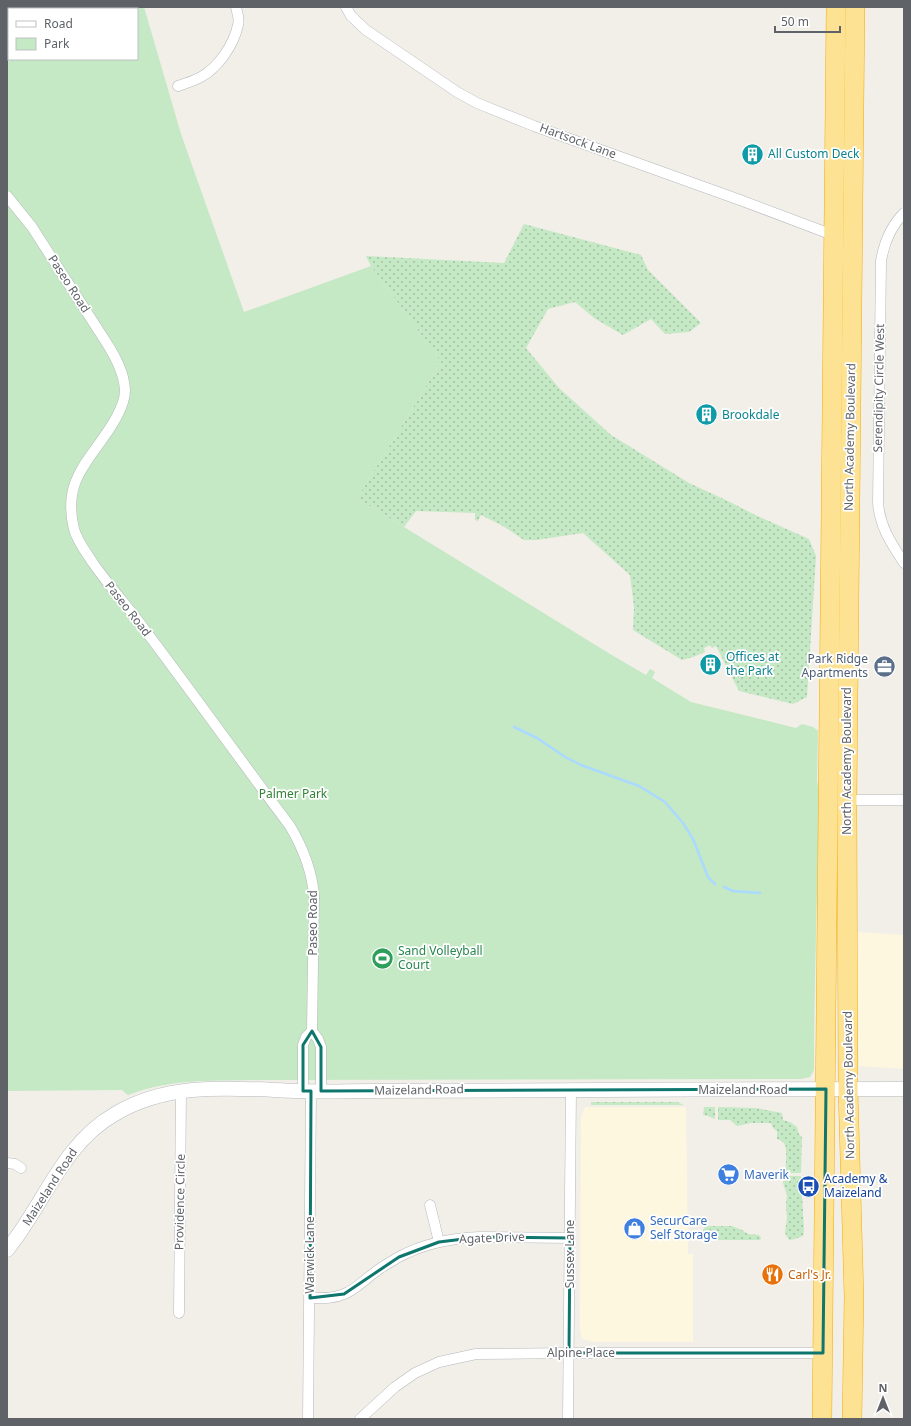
<svg xmlns="http://www.w3.org/2000/svg" width="911" height="1426" font-family="'Noto Sans',sans-serif">
<style>
.commercial{fill:#fef7e0}
.grass{fill:url(#grass-dots)}
.green{fill:#c5e8c5;fill-rule:evenodd}
.lines{fill:none;stroke-linecap:round;stroke-linejoin:round}
.stream{stroke:#aadaff;stroke-width:2.5}
.street-casing{stroke:#b5b8bc;stroke-width:11}
.secondary-casing{stroke:#b6babf;stroke-width:15}
.highway-casing{stroke:#f9ab00;stroke-width:20}
.street{stroke:#fff;stroke-width:10}
.secondary{stroke:#fff;stroke-width:14}
.highway{stroke:#fde293;stroke-width:19}
.marked{fill:none;stroke:#0f766e;stroke-width:3;stroke-linejoin:round}
.labels{text-anchor:middle;stroke-width:3.5;stroke-linejoin:round;paint-order:stroke}
.street-label{font-size:12px;fill:#5f6368;stroke:#fff}
.culture-label{font-size:12px;fill:#0d838f;stroke:#fff;text-anchor:start}
.service-label{font-size:12px;fill:#4e5e75;stroke:#fff;text-anchor:end}
.park-label{font-size:12px;fill:#348238;stroke:#fff}
.leisure-label{font-size:12px;fill:#27864d;stroke:#fff;text-anchor:start}
.shop-label{font-size:12px;fill:#366cbe;stroke:#fff;text-anchor:start}
.transit-label{font-size:12px;fill:#164399;stroke:#fff;text-anchor:start}
.food-label{font-size:12px;fill:#c56008;stroke:#fff;text-anchor:start}
</style>
<defs>
<pattern id="grass-dots" width="8" height="8" patternUnits="userSpaceOnUse"><rect width="8" height="8" fill="#c5e8c5"/><path d="M2 2h.1M6 6h.1" fill="none" stroke="#a3c0a4" stroke-width="1.8" stroke-linecap="round"/></pattern>
</defs>
<rect width="100%" height="100%" fill="#f1efe8"/>
<!-- commercial -->
<g class="commercial">
<polygon points="855,932 904,935 904,1069 859,1066"/>
<polygon points="585,1107 686,1107 688,1254 693,1254 693,1342 593,1342 582,1339 580,1328 581,1117"/>
</g>
<!-- grass -->
<g class="grass">
<polygon points="524,224 641,255 648,270 701,323 689,332 665,334 651,319 623,335 594,318 575,302 548,309 526,348 559,388 611,435 689,483 730,502 755,515 809,539 816,556 807,697 793,704 739,691 716,646 712,648 710,645 704,648 705,652 693,657 682,660 633,630 634,607 630,575 583,533 536,540 524,540 503,526 481,515 478,521 475,520 475,513 416,511 404,527 357,498 441,362 371,266 366,256 504,263"/>
<polygon points="591,1102 677,1102 684,1105 591,1105"/>
<polygon points="704,1107 715,1107 715,1119 708,1116 703,1115"/>
<path d="M718 1107 756 1108 782 1113 783 1120 790 1122 797 1127 799 1134 802 1137 801 1173H785C786 1169 787 1148 785 1145 784 1142 780 1140 777 1139V1131L773 1128 771 1123H751L737 1126 730 1120H718Z"/>
<polygon points="783,1176 801,1176 804,1230 803,1236 795,1239 789,1240 785,1233 787,1218 786,1204 787,1195 783,1183"/>
<path d="M708 1226H732L742 1230 748 1234 759 1235 761 1238 760 1240H709C704 1237 701 1233 704 1228Z"/>
</g>
<!-- green -->
<path class="green" d="M7 7H144L181 134 244 312 371 266 441 362 357 498 610 654 646 675 650 669 655 672 652 678 691 702 796 728 802 724 813 727 818 731 817 780 819 792C818 883 814 974 814 1064V1070L810 1077 801 1079 251 1080C207 1081 170 1079 128 1095L122 1090 7 1091ZM9 9H137V59H9Z"/>
<g class="lines">
<!-- stream -->
<g class="stream">
<polyline points="514,727 537,738 565,757 581,765 639,786 665,802 683,823 693,839 708,877 715,884"/>
<polyline points="724,887 733,891 760,893"/>
</g>
<defs>
<g id="street">
<polyline points="346,7 351,16 366,30 457,92 477,103 534,126 740,200 833,235"/>
<path d="M178 86C186 83 194 81 201 77 219 67 234 44 238 25 240 19 237 13 236 7"/>
<path d="M7 196 32 227 106 342C115 356 124 372 125 390 125 400 121 409 116 418 94 458 61 476 74 529 77 541 86 552 93 563 109 586 128 607 145 630 194 695 241 761 290 826 303 848 312 870 314 896L312 1031 318 1039 321 1047V1091"/>
<path d="M904 213C891 226 884 243 881 261L878 503C880 527 891 543 904 563"/>
<polyline points="847,800 904,800"/>
<polyline points="303,1091 303,1045 306,1037 312,1031"/>
<polyline points="7,1163 15,1164 21,1168"/>
<polyline points="430,1205 439,1242"/>
<path d="M310 1298C321 1298 333 1299 344 1294 355 1290 364 1280 374 1273 381 1267 389 1263 397 1258 422 1244 452 1238 480 1237L570 1238"/>
<polyline points="179,1313 181,1091"/>
<polyline points="308,1419 311,1091"/>
<polyline points="360,1419 395,1387 415,1373 439,1362 476,1354 569,1353 823,1353"/>
<polyline points="568,1419 571,1089"/>
</g>
<path id="secondary" d="M7 1250C44 1205 62 1144 115 1114 171 1080 238 1089 300 1091 324 1092 349 1091 373 1091 550 1089 727 1090 904 1089"/>
<g id="highway">
<polyline points="822,1419 836,7"/>
<polyline points="852,1419 854,1297 848,1089 847,800 855,7"/>
</g>
</defs>
<!-- street casing -->
<use href="#street" class="street-casing"/>
<!-- secondary casing -->
<use href="#secondary" class="secondary-casing"/>
<!-- highway casing -->
<use href="#highway" class="highway-casing"/>
<!-- street -->
<use href="#street" class="street"/>
<!-- secondary -->
<use href="#secondary" class="secondary"/>
<!-- highway -->
<use href="#highway" class="highway"/>
</g>
<!-- marked area -->
<path class="marked" d="M312 1031 321 1047V1091L826 1089 823 1353H569L570 1238 480 1237 439 1242 399 1257 344 1294 310 1298 311 1091H303V1045Z"/>
<!-- icons -->
<defs>
<symbol id="building-disc" viewBox="-11 -11 22 22"><circle r="9.5" fill="#0f9aa8" stroke="#fff"/><path d="M-4-6H4V6H1V3H-1V6H-4ZM-2.5-4.3h1.7v1.8h-1.7ZM.8-4.3h1.7v1.8H.8ZM-2.5-1h1.7V.8h-1.7ZM.8-1h1.7V.8H.8Z" fill="#fff"/></symbol>
<symbol id="office-disc" viewBox="-11 -11 22 22"><circle r="9.5" fill="#5c6f8a" stroke="#fff"/><path d="M-6-3h4V-5.5h4V-3h4V5H-6ZM-1-4.5V-3h2v-1.5ZM-6 0V1H6V0Z" fill="#fff"/></symbol>
<symbol id="stadium-disc" viewBox="-11 -11 22 22"><circle r="9.5" fill="#2e9e5b" stroke="#fff"/><path d="M0-5a6.5 5 0 1 0 0 10a6.5 5 0 1 0 0-10ZM-3.5-1.8h7v3.6h-7Z" fill="#fff"/></symbol>
<symbol id="supermarket-disc" viewBox="-11 -11 22 22"><circle r="9.5" fill="#3f7fe0" stroke="#fff"/><path d="M-6-5.5h2.5l.6 2H6L4.5 2H-2.5L-4.4-4H-6ZM-1.5 3.2a1.3 1.3 0 1 0 .1 0ZM3 3.2a1.3 1.3 0 1 0 .1 0Z" fill="#fff"/></symbol>
<symbol id="bus-disc" viewBox="-11 -11 22 22"><circle r="9.5" fill="#1a4fb4" stroke="#fff"/><path d="M-5-6H5V4H4V6H2V4H-2V6H-4V4H-5ZM-3.5-4V0h7V-4ZM-3.5 1.2v1.5H-2V1.2ZM2 1.2v1.5H3.5V1.2Z" fill="#fff"/></symbol>
<symbol id="shop-disc" viewBox="-11 -11 22 22"><circle r="9.5" fill="#3f7fe0" stroke="#fff"/><path d="M-5-2.5h2.3a2.7 3.5 0 0 1 5.4 0H5L5.5 6h-11ZM-1.5-2.5h3a1.5 2.3 0 0 0-3 0Z" fill="#fff"/></symbol>
<symbol id="restaurant-disc" viewBox="-11 -11 22 22"><circle r="9.5" fill="#e8710a" stroke="#fff"/><path d="M-5-6h1v4h1v-4h1v4h1v-4h1v5L-1.5 .5V6h-2V.5L-5-1ZM5-6V6H3V1.5H1.5Q1.5-4 5-6Z" fill="#fff"/></symbol>
</defs>
<g fill-rule="evenodd">
<use href="#building-disc" x="740" y="142" width="25" height="25"/>
<use href="#building-disc" x="694" y="402" width="25" height="25"/>
<use href="#building-disc" x="698" y="652" width="25" height="25"/>
<use href="#office-disc" x="872" y="654" width="25" height="25"/>
<use href="#stadium-disc" x="370" y="946" width="25" height="25"/>
<use href="#supermarket-disc" x="716" y="1162" width="25" height="25"/>
<use href="#bus-disc" x="796" y="1174" width="25" height="25"/>
<use href="#shop-disc" x="622" y="1216" width="25" height="25"/>
<use href="#restaurant-disc" x="760" y="1262" width="25" height="25"/>
</g>
<g class="labels">
<!-- street labels -->
<g class="street-label">
<text transform="translate(578 141) rotate(20)" y="4">Hartsock Lane</text>
<text transform="translate(69 284) rotate(57)" y="4">Paseo Road</text>
<text transform="translate(879 388) rotate(-89)" y="4">Serendipity Circle West</text>
<text transform="translate(850 437) rotate(-89)" y="4">North Academy Boulevard</text>
<text transform="translate(128 609) rotate(52)" y="4">Paseo Road</text>
<text transform="translate(847 761) rotate(-90)" y="4">North Academy Boulevard</text>
<text transform="translate(313 923) rotate(-90)" y="4">Paseo Road</text>
<text transform="translate(849 1085) rotate(-91)" y="4">North Academy Boulevard</text>
<text transform="translate(419 1090) rotate(-1)" y="4">Maizeland Road</text>
<text x="743" y="1094">Maizeland Road</text>
<text transform="translate(50 1187) rotate(-57)" y="4">Maizeland Road</text>
<text transform="translate(180 1202) rotate(-89)" y="4">Providence Circle</text>
<text transform="translate(492 1238) rotate(-2)" y="4">Agate Drive</text>
<text transform="translate(570 1254) rotate(-90)" y="4">Sussex Lane</text>
<text transform="translate(310 1255) rotate(-90)" y="4">Warwick Lane</text>
<text x="581" y="1357">Alpine Place</text>
</g>
<!-- culture labels -->
<g class="culture-label">
<text x="768" y="158">All Custom Deck</text>
<text x="722" y="419">Brookdale</text>
<text x="726" y="661">Offices at<tspan x="726" dy="14">the Park</tspan></text>
</g>
<!-- service labels -->
<g class="service-label">
<text x="868" y="663">Park Ridge<tspan x="868" dy="14">Apartments</tspan></text>
</g>
<!-- park labels -->
<g class="park-label">
<text x="293" y="798">Palmer Park</text>
</g>
<!-- leisure labels -->
<g class="leisure-label">
<text x="398" y="955">Sand Volleyball<tspan x="398" dy="14">Court</tspan></text>
</g>
<!-- shop labels -->
<g class="shop-label">
<text x="744" y="1179">Maverik</text>
<text x="650" y="1225">SecurCare<tspan x="650" dy="14">Self Storage</tspan></text>
</g>
<!-- transit labels -->
<g class="transit-label">
<text x="824" y="1183">Academy &amp;<tspan x="824" dy="14">Maizeland</tspan></text>
</g>
<!-- food labels -->
<g class="food-label">
<text x="788" y="1279">Carl's Jr.</text>
</g>
</g>
<!-- border -->
<rect width="911" height="1426" fill="none" stroke="#5f6368" stroke-width="16"/>
<!-- legend -->
<rect x="8" y="8" width="130" height="52" fill="#ffffff" stroke="#bfc1c3"/>
<rect x="16" y="21" width="20" height="6" fill="#ffffff" stroke="#bfc1c3"/>
<text x="44" y="28" font-size="12" fill="#5f6368">Road</text>
<rect x="16" y="38" width="20" height="12" fill="#c5e8c5" stroke="#bfc1c3"/>
<text x="44" y="48" font-size="12" fill="#5f6368">Park</text>
<!-- north arrow -->
<g transform="translate(883 1398)" stroke="#ffffff" stroke-width="3" paint-order="stroke">
<path d="M0-3L7 15L0 10L-7 15Z" fill="#5f6368"/>
<text y="-6" font-size="11" font-weight="bold" text-anchor="middle" fill="#5f6368">N</text>
</g>
<!-- scale -->
<path d="M775 26v6h65v-6" fill="none" stroke="#5f6368" stroke-width="2"/>
<text x="781" y="26" font-size="12" fill="#5f6368" stroke="#ffffff" stroke-width="3" paint-order="stroke">50 m</text>
</svg>
